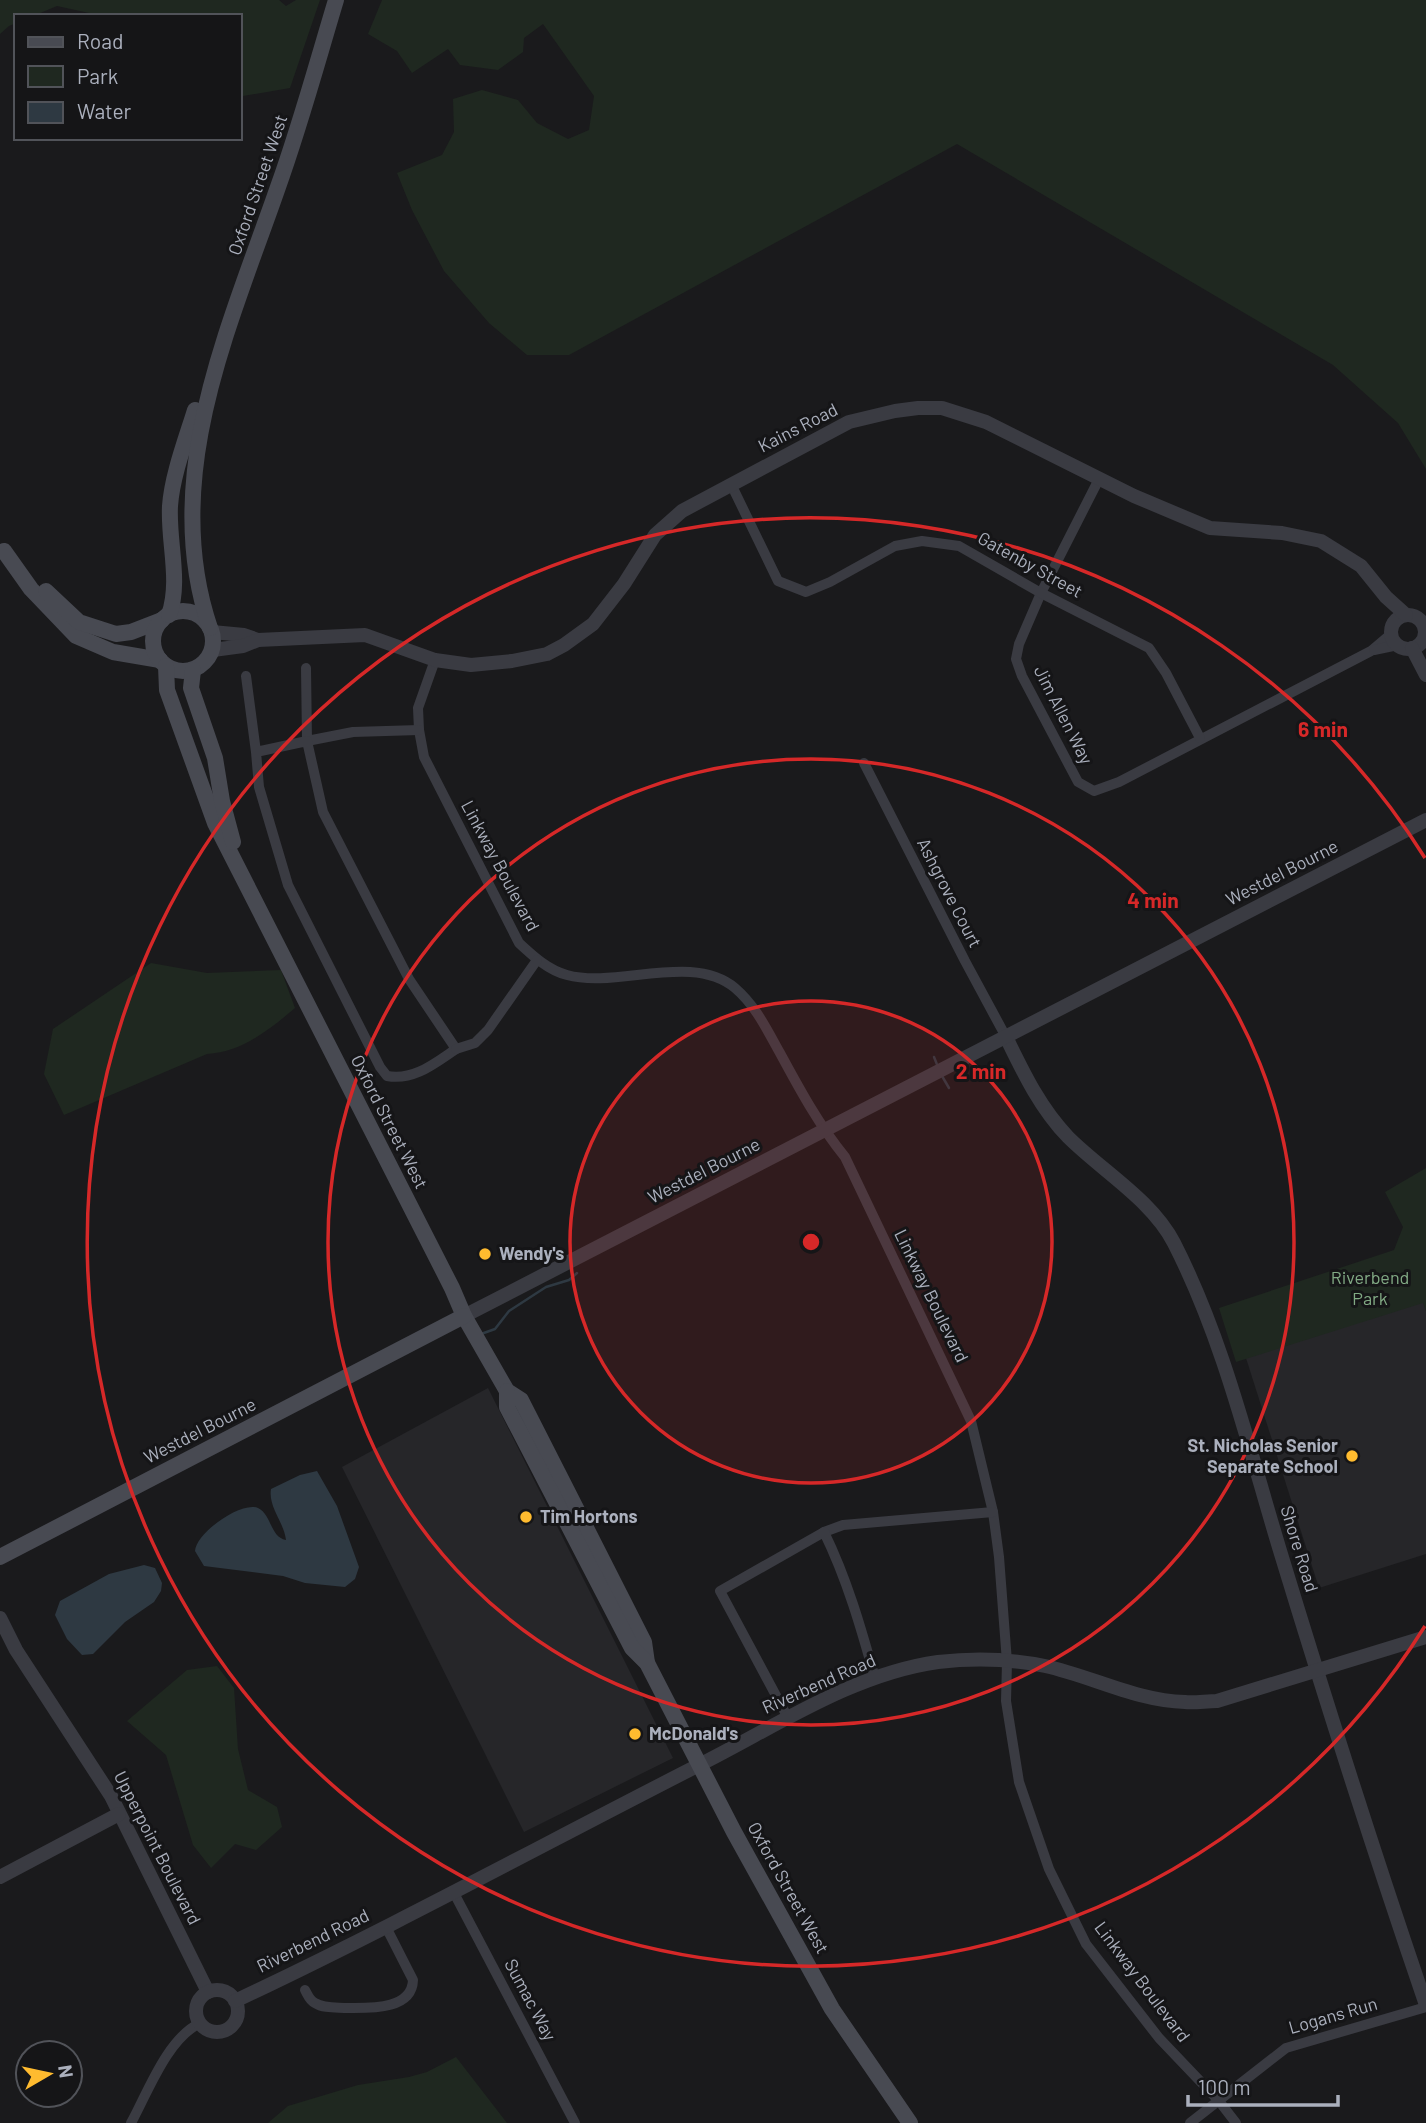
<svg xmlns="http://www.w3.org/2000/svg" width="1426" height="2123" font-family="Barlow,sans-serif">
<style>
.built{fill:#262629}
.green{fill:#1f2820}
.water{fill:#2e3942}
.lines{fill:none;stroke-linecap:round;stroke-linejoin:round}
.stream{stroke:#2e3942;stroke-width:2.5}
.minor{stroke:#3a3b42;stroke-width:10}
.tertiary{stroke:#3a3b42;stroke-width:14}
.secondary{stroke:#484a52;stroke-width:16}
.ring{fill:none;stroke:#d62828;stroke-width:3.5}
.poi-dot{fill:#ffbb2f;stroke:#151517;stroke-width:2.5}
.labels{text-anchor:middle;stroke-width:6;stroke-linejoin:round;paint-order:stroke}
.street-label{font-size:18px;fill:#abb0bd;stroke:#151517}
.poi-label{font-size:18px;font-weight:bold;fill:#abb0bd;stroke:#151517;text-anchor:start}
.park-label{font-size:18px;fill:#81a984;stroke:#151517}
.centre{fill:#d62828;stroke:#151517;stroke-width:3.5}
.ring-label{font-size:21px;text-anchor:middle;font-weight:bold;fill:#d62828;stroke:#151517;stroke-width:6;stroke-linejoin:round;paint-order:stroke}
</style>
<rect width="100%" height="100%" fill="#1a1a1c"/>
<!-- built -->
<g class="built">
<polygon points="1423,1302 1426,1311 1426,1554 1319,1588 1246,1358"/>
<polygon points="488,1388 673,1758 524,1832 342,1467"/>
</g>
<!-- green -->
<g class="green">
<polygon points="0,0 279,0 286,6 296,0 320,0 290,88 243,96 240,92 240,16 103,16 57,6 33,16 16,16 16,23 9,26 0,34"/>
<polygon points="382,0 1426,0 1426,469 1398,423 1333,365 957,144 569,355 527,355 489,323 444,271 412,210 397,173 442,155 454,132 453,99 482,90 518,100 537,123 568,139 589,130 594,96 543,24 524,38 523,52 498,70 460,65 448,49 412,73 397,51 368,34"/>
<path d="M151 963 207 973 281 970 295 1008C269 1030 242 1052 207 1054L64 1115 44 1074 53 1029Z"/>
<polygon points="1426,1168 1426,1311 1423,1303 1236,1362 1219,1308 1394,1250 1403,1227 1385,1192"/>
<polygon points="217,1666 234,1688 238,1749 248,1790 277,1807 282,1827 256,1850 235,1844 211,1868 193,1845 166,1755 127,1721 187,1670"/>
<polygon points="456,2057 507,2123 268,2123 288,2106 358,2085 409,2077 427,2072"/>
</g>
<!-- water -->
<g class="water">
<path d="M317 1471 337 1506 359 1567 355 1579 345 1587 305 1583 283 1576 204 1566 195 1551C196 1533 241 1501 258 1508 272 1515 270 1537 286 1540 284 1522 268 1507 271 1489L300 1475Z"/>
<polygon points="144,1565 155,1568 162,1583 161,1591 154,1602 125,1622 93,1654 82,1655 67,1639 55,1615 60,1601 109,1574"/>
</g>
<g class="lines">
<!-- stream -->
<g class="stream">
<polyline points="934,1057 938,1067"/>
<polyline points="942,1076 949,1088"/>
<polyline points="481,1334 495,1329 509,1311 546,1287 569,1280 577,1273"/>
</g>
<!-- minor -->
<g class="minor">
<polyline points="1099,479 1041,593 1019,644 1016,659 1022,676 1078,782 1094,791 1119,782 1371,651 1391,634"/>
<polyline points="731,484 778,581 806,592 830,582 895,546 922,541 959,546 1041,593 1149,648 1166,673 1200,738"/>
<polyline points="1374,650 1398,645"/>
<path d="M435 660 418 708 419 730 424 757 519 943C533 956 548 970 567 975 617 989 692 952 735 988 756 1006 767 1030 780 1053 800 1090 819 1125 845 1157L971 1421 993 1512 999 1557 1007 1662 1006 1701 1019 1782 1049 1869 1086 1944 1159 2038 1219 2101 1236 2123"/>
<polyline points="306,668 307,741 353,732 419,730"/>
<path d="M246 676 256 752 307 741 323 812 409 979 456 1049C435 1063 414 1081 387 1076L380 1067 288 885 259 787 256 752"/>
<polyline points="864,763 965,961 1006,1037"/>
<polyline points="456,1049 475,1043 488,1030 537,960"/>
<polyline points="824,1532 843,1525 993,1512"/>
<path d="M788 1718 720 1591 824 1532C847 1579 861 1628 875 1678"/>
<polyline points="454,1893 575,2123"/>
<path d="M305 1990C308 1995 309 2000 315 2003 324 2009 338 2007 348 2008 370 2008 412 2010 413 1980L386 1927"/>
<path d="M131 2123C148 2092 167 2039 200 2023"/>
<polyline points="1190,2123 1286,2048 1426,2007"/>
</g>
<!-- tertiary -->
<g class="tertiary">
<circle cx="1408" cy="632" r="17"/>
<polyline points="212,632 244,635 258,640"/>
<polyline points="1412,648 1426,675"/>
<polyline points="213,650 243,646 258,640 365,635 435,660 471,665 512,661 547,654 564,645 593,624 624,584 655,535 682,511 849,422 895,411 918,408 942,408 986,422 1134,496 1210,528 1282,533 1321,541 1361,566 1386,597 1406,615"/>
<path d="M1006 1037C1023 1072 1040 1108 1068 1137 1102 1171 1152 1200 1174 1243 1224 1341 1249 1449 1281 1554 1327 1705 1375 1856 1426 2005"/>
<polyline points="464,1316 1426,820"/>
<polyline points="0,1618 16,1650 111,1796 208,1992"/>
<polyline points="0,1877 119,1814"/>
<circle cx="217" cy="2011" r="21"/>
<path d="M235 2001C392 1927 544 1844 699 1765 775 1727 852 1674 938 1662 973 1658 1011 1659 1045 1666 1091 1676 1137 1701 1185 1702 1195 1703 1206 1701 1217 1701L1426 1637"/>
</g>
<!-- secondary -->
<g class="secondary">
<polyline points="4,551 31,589 76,636 113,652 160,660"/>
<polyline points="46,591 79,622 116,634 131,632 162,620"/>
<circle cx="183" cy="641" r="30"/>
<path d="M169 615C181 581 168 542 170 506 172 476 186 439 195 410"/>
<path d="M210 628C159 478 229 328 278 187 300 126 317 63 336 0"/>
<polyline points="166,666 167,690 215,823 452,1288 464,1316 507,1391 521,1400 644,1642 647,1663"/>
<polyline points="193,670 191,688 215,758 222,801 233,842"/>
<polyline points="507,1391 507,1407 632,1648 647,1663 734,1832 832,2009 910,2123"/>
<polyline points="0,1557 464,1316"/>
</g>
</g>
<!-- distance rings -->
<circle cx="811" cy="1242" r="241" fill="#d62828" fill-opacity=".12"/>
<g class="ring">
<circle cx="811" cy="1242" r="241"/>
<circle cx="811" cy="1242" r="483"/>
<path d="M1425 1626A724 724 0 1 1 1425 858"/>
</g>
<!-- markers -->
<g class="poi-dot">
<circle cx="485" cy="1254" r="7"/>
<circle cx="1352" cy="1456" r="7"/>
<circle cx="526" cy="1517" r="7"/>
<circle cx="635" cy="1734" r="7"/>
</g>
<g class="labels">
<!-- street labels -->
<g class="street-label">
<text transform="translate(258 185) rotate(-71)" y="6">Oxford Street West</text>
<text transform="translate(798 428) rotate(-27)" y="6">Kains Road</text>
<text transform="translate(1030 565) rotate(29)" y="6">Gatenby Street</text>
<text transform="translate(1063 715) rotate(63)" y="6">Jim Allen Way</text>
<text transform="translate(500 866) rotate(62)" y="6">Linkway Boulevard</text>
<text transform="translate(1282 873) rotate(-27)" y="6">Westdel Bourne</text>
<text transform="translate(949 893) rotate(63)" y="6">Ashgrove Court</text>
<text transform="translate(389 1122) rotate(63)" y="6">Oxford Street West</text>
<text transform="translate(704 1171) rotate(-27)" y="6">Westdel Bourne</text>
<text transform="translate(931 1296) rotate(64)" y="6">Linkway Boulevard</text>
<text transform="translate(200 1431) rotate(-27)" y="6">Westdel Bourne</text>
<text transform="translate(1299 1549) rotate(73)" y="6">Shore Road</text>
<text transform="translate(819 1684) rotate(-24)" y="6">Riverbend Road</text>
<text transform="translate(157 1848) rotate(63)" y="6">Upperpoint Boulevard</text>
<text transform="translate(788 1888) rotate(61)" y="6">Oxford Street West</text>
<text transform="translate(313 1941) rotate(-26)" y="6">Riverbend Road</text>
<text transform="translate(1142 1982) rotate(53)" y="6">Linkway Boulevard</text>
<text transform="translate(530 2000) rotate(62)" y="6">Sumac Way</text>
<text transform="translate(1333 2016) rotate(-16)" y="6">Logans Run</text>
</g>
<!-- poi labels -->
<g class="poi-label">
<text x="499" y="1260">Wendy's</text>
<text x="1338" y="1452" text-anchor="end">St. Nicholas Senior<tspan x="1338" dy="21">Separate School</tspan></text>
<text x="540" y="1523">Tim Hortons</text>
<text x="649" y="1740">McDonald's</text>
</g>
<!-- park labels -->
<g class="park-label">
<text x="1370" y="1284">Riverbend<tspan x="1370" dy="21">Park</tspan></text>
</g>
</g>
<circle cx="811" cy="1242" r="10" class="centre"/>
<g class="ring-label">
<text x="1323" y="737">6 min</text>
<text x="1153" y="908">4 min</text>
<text x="981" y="1079">2 min</text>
</g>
<!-- legend -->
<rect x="14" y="14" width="228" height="126" fill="#151517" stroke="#515359" stroke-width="2"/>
<rect x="28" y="37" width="35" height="10" fill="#484a52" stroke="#515359" stroke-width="2"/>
<text x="77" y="49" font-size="21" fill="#abb0bd">Road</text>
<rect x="28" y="66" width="35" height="21" fill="#1f2820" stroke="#515359" stroke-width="2"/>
<text x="77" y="84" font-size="21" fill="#abb0bd">Park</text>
<rect x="28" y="102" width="35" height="21" fill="#2e3942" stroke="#515359" stroke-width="2"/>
<text x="77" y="119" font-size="21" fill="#abb0bd">Water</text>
<!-- north arrow -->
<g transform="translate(49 2074) rotate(81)"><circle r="33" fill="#151517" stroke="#515359" stroke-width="2"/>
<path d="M0-5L12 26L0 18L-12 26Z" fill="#ffbb2f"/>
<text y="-10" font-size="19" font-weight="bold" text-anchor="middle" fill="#abb0bd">N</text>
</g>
<!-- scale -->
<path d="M1188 2095v10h150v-10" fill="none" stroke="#abb0bd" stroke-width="3.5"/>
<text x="1198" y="2095" font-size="21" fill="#abb0bd" stroke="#151517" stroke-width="5" paint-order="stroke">100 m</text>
</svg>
